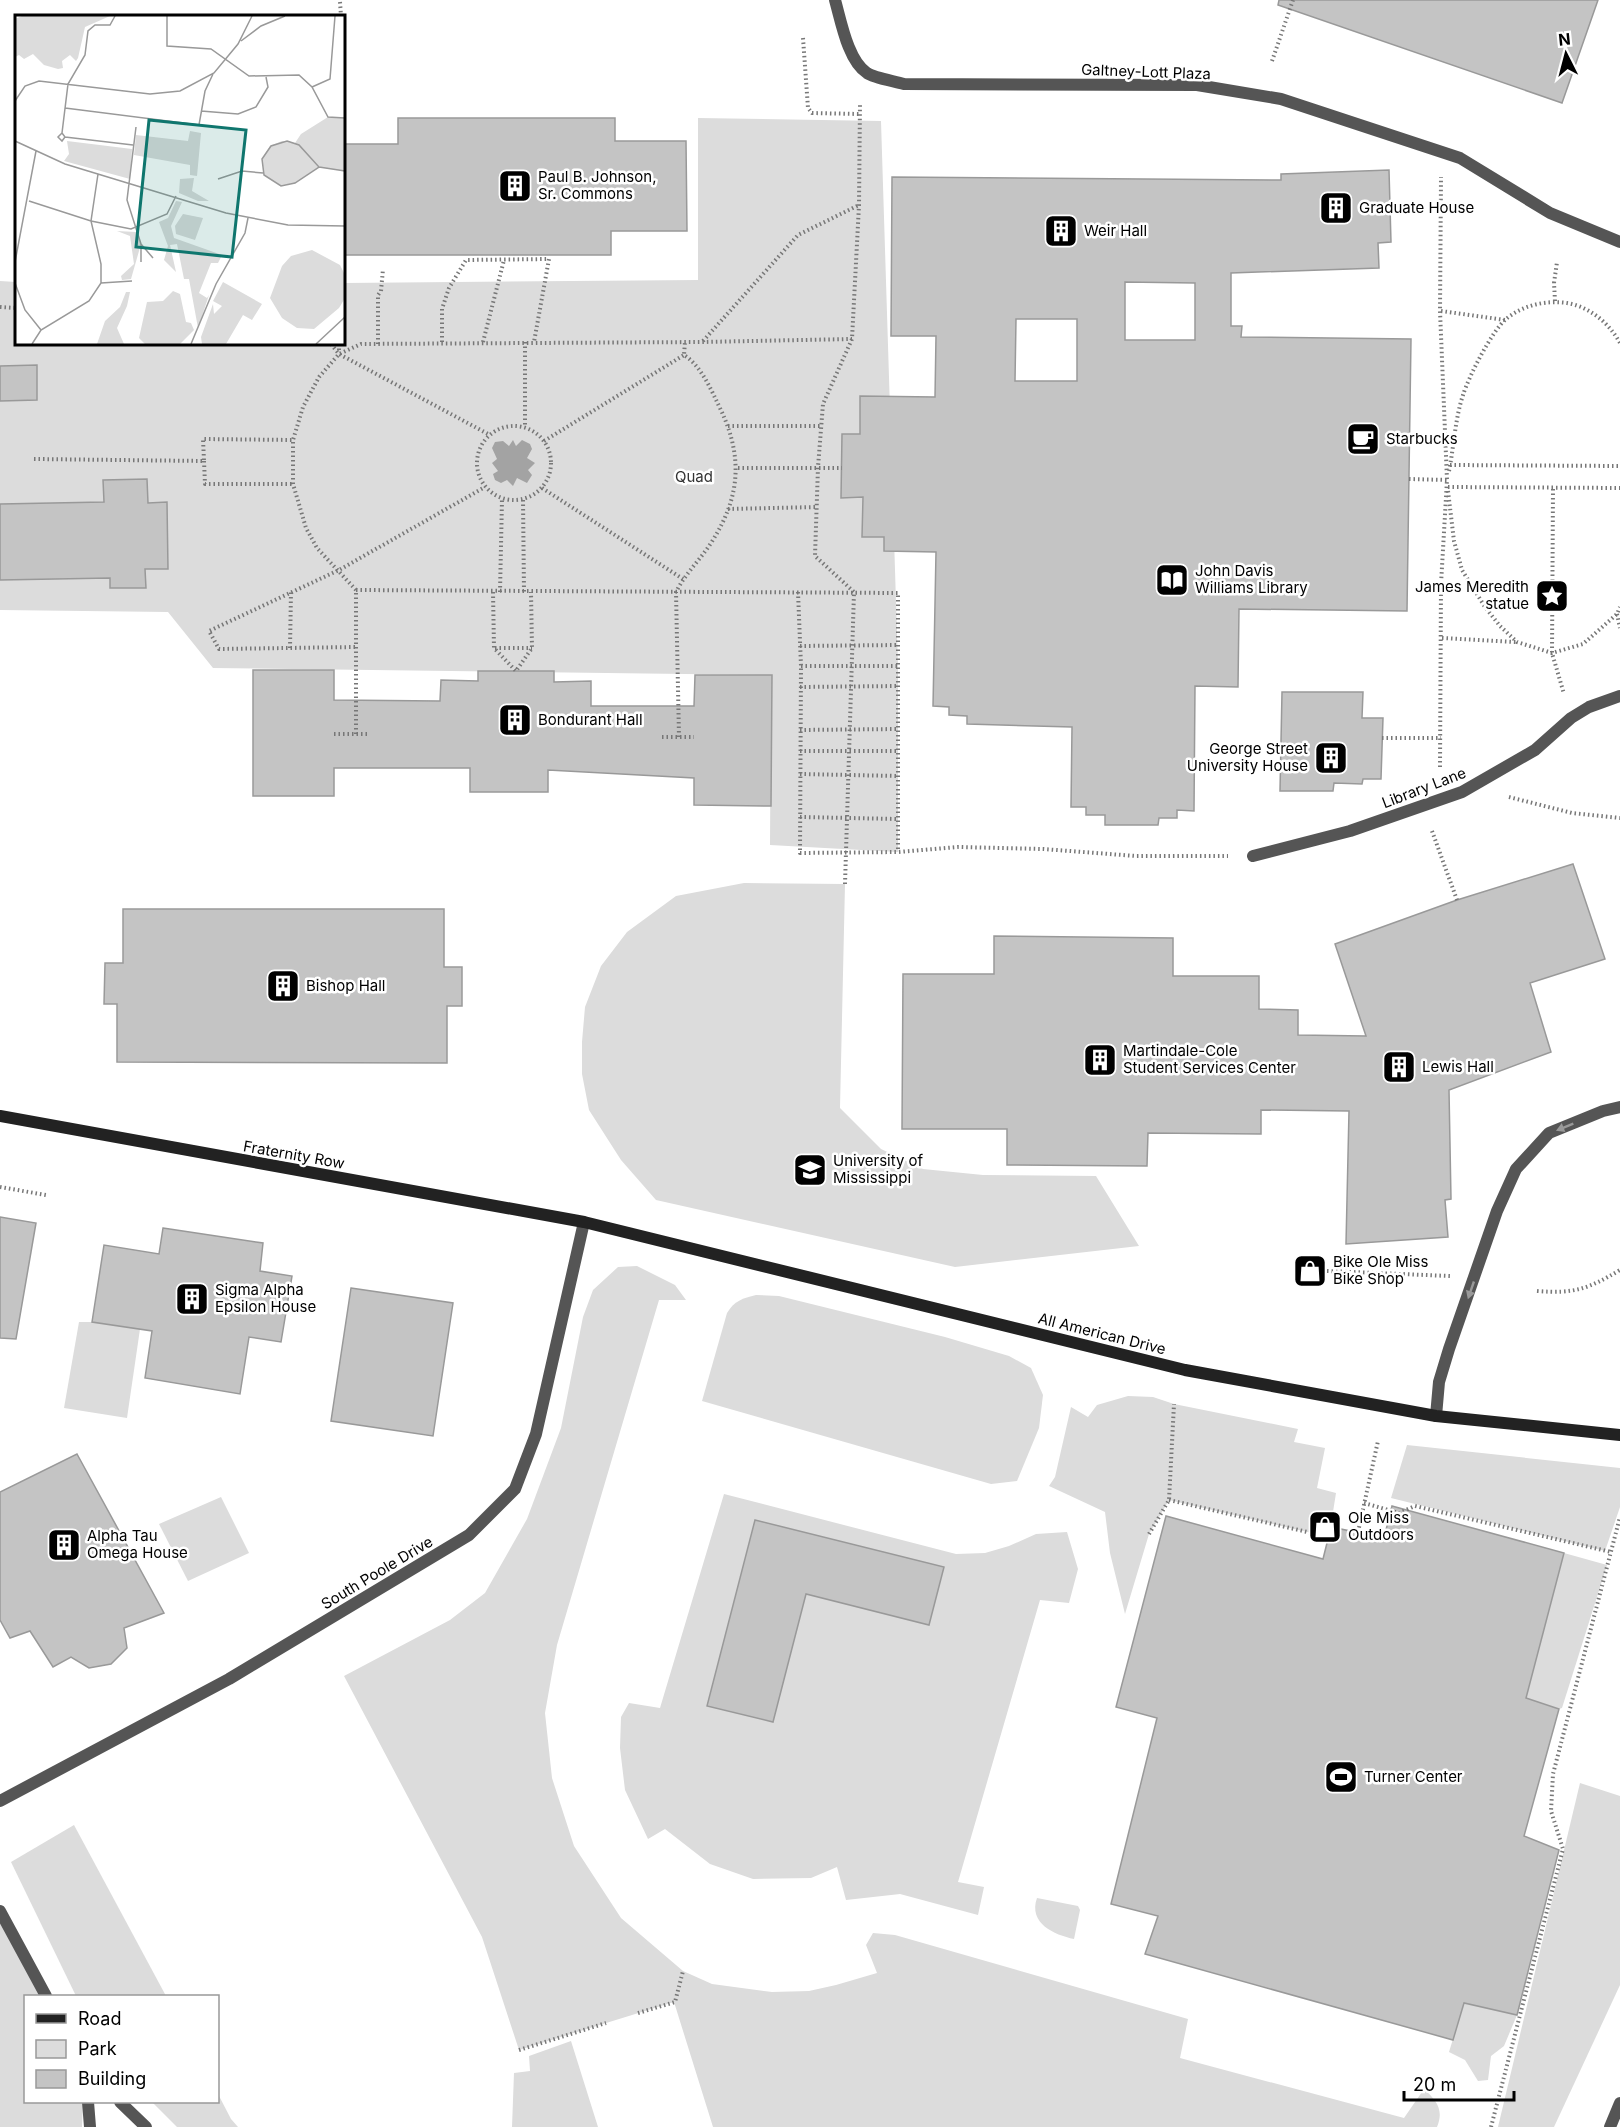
<svg xmlns="http://www.w3.org/2000/svg" width="1620" height="2127" font-family="Inter,sans-serif">
<style>
.green{fill:#dcdcdc}
.water{fill:#a3a3a3}
.building{fill:#c4c4c4;stroke:#999;stroke-width:1.5;fill-rule:evenodd}
.lines{fill:none;stroke-linecap:round;stroke-linejoin:round}
.path{stroke:#777;stroke-width:4;stroke-dasharray:1.5 3;stroke-linecap:butt}
.lane{stroke:#555;stroke-width:12}
.street{stroke:#555;stroke-width:12}
.secondary{stroke:#222;stroke-width:12}
.oneway{fill:#999}
.labels{text-anchor:middle;stroke-width:5;stroke-linejoin:round;paint-order:stroke}
.street-label{font-size:15px;fill:#000;stroke:#fff}
.poi-label{font-size:15px;fill:#000;stroke:#fff;text-anchor:start}
.park-label{font-size:15px;fill:#333;stroke:#fff}
.inset-road{fill:none;stroke:#999;stroke-width:1.5}
.view{fill:#0f766e;fill-opacity:0.15;stroke:#0f766e;stroke-width:3}
.inset-edge{fill:none;stroke:#000;stroke-width:3}
</style>
<rect width="100%" height="100%" fill="#fff"/>
<!-- green -->
<g class="green">
<polygon points="698,118 881,121 898,666 898,852 770,845 771,675 213,668 168,612 0,610 0,281 16,282 16,344 344,344 344,283 698,280"/>
<polygon points="744,883 845,884 840,1108 881,1149 923,1169 983,1175 1096,1176 1139,1246 955,1267 656,1200 621,1160 589,1110 582,1074 582,1042 585,1007 601,966 627,932 676,896"/>
<path d="M637 1266 675 1285 686 1300H659L557 1645 545 1713 552 1778 574 1846 621 1918 683 1971 712 1984 772 1992 809 1991 836 1985 877 1973 866 1945 873 1933 895 1935 1188 2019 1180 2058 1404 2118 1424 2089C1437 2101 1444 2110 1437 2127H713L674 2002 519 2050 482 1937 344 1676 450 1620 485 1593 527 1519 561 1428 583 1317 593 1290 618 1267Z"/>
<path d="M756 1295 779 1296 945 1337 1009 1356 1031 1368 1043 1395 1039 1428 1017 1481 991 1484 702 1401 727 1313C734 1301 743 1298 756 1295Z"/>
<polygon points="79,1322 92,1322 140,1329 127,1418 64,1408"/>
<polygon points="1128,1396 1153,1397 1174,1404 1298,1429 1294,1442 1325,1448 1317,1488 1336,1493 1329,1537 1169,1500 1149,1534 1125,1614 1110,1553 1105,1512 1049,1486 1055,1477 1071,1407 1088,1417 1097,1405"/>
<polygon points="1407,1445 1620,1468 1620,1507 1605,1551 1391,1498"/>
<polygon points="724,1494 956,1554 985,1553 1009,1546 1036,1534 1067,1532 1078,1569 1069,1603 1040,1600 958,1882 984,1887 978,1915 900,1894 846,1900 837,1867 811,1878 753,1879 710,1864 665,1829 648,1839 625,1790 620,1748 621,1717 629,1703 660,1708"/>
<polygon points="221,1497 249,1553 188,1581 159,1524"/>
<polygon points="1564,1553 1607,1565 1562,1708 1559,1709 1526,1698"/>
<polygon points="1580,1783 1620,1796 1620,1985 1554,2127 1498,2127"/>
<polygon points="74,1825 166,1996 76,1996 11,1862"/>
<path d="M1037 1898 1078 1906 1080 1910 1074 1939C1054 1935 1028 1923 1037 1898Z"/>
<polygon points="0,1911 46,1996 26,1996 26,2102 83,2102 82,2127 0,2127"/>
<polygon points="1464,2003 1517,2015 1504,2046 1491,2056 1488,2080 1478,2081 1465,2060 1449,2052"/>
<polygon points="571,2041 598,2127 512,2127 514,2073 530,2071 529,2056"/>
<polygon points="218,2094 231,2119 238,2127 177,2127 152,2102 218,2102"/>
</g>
<!-- water -->
<polygon class="water" points="513,440 516,446 522,440 530,444 532,449 527,458 535,463 528,470 532,475 527,483 517,478 513,486 507,480 501,483 495,480 493,474 498,471 492,463 497,459 492,448 495,442 503,441 509,446"/>
<!-- building -->
<g class="building">
<polygon points="1279,0 1598,0 1562,103 1278,5"/>
<polygon points="398,118 615,118 615,141 686,141 687,231 611,231 611,255 344,255 344,144 398,144"/>
<path d="M1389 170 1391 242 1378 243 1379 268 1231 273V326H1242L1241 337 1411 339 1407 611 1239 609 1238 687 1195 686 1194 811 1177 810V818H1159L1158 825H1105V815H1086V807H1071L1072 727 967 724V716L949 715V707L933 706 936 552 884 551V537H862L863 497 841 498 842 434H860V396L935 397 936 336H891L892 177 1281 180V174ZM1125 282 1195 283V340H1125ZM1016 319H1077V381H1015Z"/>
<polygon points="37,365 37,400 0,401 0,366"/>
<polygon points="147,479 148,503 167,502 168,569 145,569 146,588 110,588 110,578 0,580 0,504 104,502 103,480"/>
<polygon points="253,670 334,670 334,700 440,701 441,680 478,681 478,671 554,671 554,682 591,681 591,706 694,706 695,675 772,675 771,806 694,805 694,778 548,770 548,792 470,792 470,768 334,768 334,796 253,796"/>
<polygon points="1282,692 1363,692 1362,718 1383,718 1381,779 1363,779 1362,784 1334,783 1333,791 1280,791"/>
<polygon points="1573,864 1605,959 1530,983 1551,1052 1449,1090 1451,1199 1445,1200 1448,1237 1346,1244 1349,1111 1261,1110 1261,1134 1148,1133 1147,1166 1007,1165 1007,1129 902,1129 903,974 994,974 994,936 1173,938 1173,976 1259,976 1259,1009 1298,1010 1298,1035 1366,1036 1335,944 1457,900"/>
<polygon points="123,909 444,909 444,967 462,967 462,1006 447,1006 447,1063 117,1062 117,1004 104,1004 105,963 123,963"/>
<polygon points="0,1217 36,1223 16,1339 0,1338"/>
<polygon points="163,1228 263,1243 260,1271 292,1276 281,1342 249,1337 240,1394 145,1378 152,1331 92,1322 104,1245 159,1254"/>
<polygon points="351,1288 453,1303 433,1436 331,1421"/>
<polygon points="77,1454 164,1613 124,1628 127,1648 111,1664 89,1668 71,1657 53,1667 30,1631 10,1638 0,1620 0,1492"/>
<polygon points="1392,1506 1564,1553 1526,1698 1559,1709 1524,1836 1559,1850 1517,2015 1464,2003 1453,2040 1145,1954 1158,1916 1111,1904 1157,1718 1116,1707 1166,1516 1323,1559 1331,1527 1384,1538"/>
<polygon points="755,1520 944,1567 929,1625 806,1594 773,1722 707,1706"/>
</g>
<g class="lines">
<!-- path -->
<g class="path">
<polyline points="340,2 341,16"/>
<polyline points="302,16 302,15"/>
<polyline points="803,38 808,108 812,113 859,114"/>
<polyline points="1272,61 1293,0"/>
<polyline points="1555,301 1554,283 1557,262"/>
<polyline points="0,307 16,308"/>
<polyline points="1441,311 1505,320"/>
<polyline points="703,341 798,235 859,205"/>
<polyline points="442,342 442,309 449,288 466,260 549,259 534,342"/>
<polyline points="483,342 504,260"/>
<polyline points="525,342 525,427"/>
<polyline points="331,344 339,354 490,435"/>
<polyline points="339,344 339,353"/>
<polyline points="378,344 378,295 381,291 383,269"/>
<circle cx="514" cy="463" r="37"/>
<polyline points="728,426 822,426"/>
<polyline points="544,441 684,355"/>
<polyline points="34,459 204,461 203,439 293,440"/>
<polyline points="204,461 205,484 293,484"/>
<polyline points="1450,465 1620,466"/>
<polyline points="738,468 842,468"/>
<path d="M1449 471C1454 446 1455 419 1463 395 1469 376 1492 331 1506 319 1523 305 1546 300 1567 303 1590 307 1609 323 1620 343"/>
<polyline points="1409,479 1447,480"/>
<polyline points="1448,487 1620,488"/>
<polyline points="542,488 683,579"/>
<polyline points="1553,489 1552,653 1564,694"/>
<polyline points="1448,491 1454,541 1462,570 1485,607 1500,626 1517,642 1552,653 1583,644 1617,614 1620,607"/>
<polyline points="523,500 524,592"/>
<polyline points="728,509 817,507"/>
<polyline points="356,590 898,593 898,852"/>
<polyline points="493,592 494,648 516,671 532,648 531,592"/>
<polyline points="500,592 502,499"/>
<polyline points="798,592 801,666 800,853 898,852 958,847 1043,849 1136,856 1228,856"/>
<polyline points="1617,614 1620,628"/>
<polyline points="1442,638 1516,642"/>
<polyline points="800,646 898,645"/>
<polyline points="355,647 219,649 209,631 339,570 485,487"/>
<polyline points="290,648 291,591"/>
<polyline points="495,648 532,648"/>
<polyline points="801,666 898,666"/>
<polyline points="800,687 898,686"/>
<polyline points="800,730 898,729"/>
<polyline points="334,734 367,734"/>
<polyline points="356,734 356,590 317,548 306,528 293,484 293,440 303,407 319,377 339,354 361,344 702,342 852,339"/>
<polyline points="662,737 694,737"/>
<path d="M679 737 676 592C685 574 700 560 711 543 742 495 743 454 718 404 710 387 700 365 684 355L685 342"/>
<polyline points="1382,738 1441,738"/>
<polyline points="800,751 898,751"/>
<polyline points="1440,767 1441,584 1447,480 1440,311 1441,177"/>
<polyline points="800,774 898,776"/>
<polyline points="1509,797 1572,813 1620,818"/>
<polyline points="800,817 897,819"/>
<polyline points="1432,831 1457,900"/>
<polyline points="845,884 854,592 815,556 818,467 823,404 852,339 859,205 860,103"/>
<polyline points="0,1187 46,1195"/>
<polyline points="1327,1271 1450,1276"/>
<path d="M1537 1291C1574 1294 1588 1289 1620 1270"/>
<polyline points="1169,1500 1329,1537"/>
<polyline points="1364,1503 1399,1513 1415,1506 1611,1552"/>
<polyline points="1358,1532 1378,1441"/>
<polyline points="1149,1534 1169,1500 1174,1404"/>
<polyline points="638,2013 675,2002 683,1971"/>
<polyline points="519,2050 606,2023"/>
<polyline points="1491,2127 1563,1849 1551,1811 1553,1774 1620,1517"/>
</g>
<!-- lane -->
<polyline class="lane" points="1436,1416 1439,1382 1449,1349 1497,1211 1516,1169 1549,1133 1603,1111 1620,1107"/>
<!-- street -->
<g class="street">
<path d="M835 0C841 21 848 61 867 73 874 78 894 81 904 84L1197 85 1281 99 1460 158 1550 213 1620 242"/>
<polyline points="1253,856 1350,831 1462,792 1535,750 1571,718 1589,707 1620,696"/>
<polyline points="0,1801 229,1679 469,1535 515,1489 536,1434 584,1222"/>
<polyline points="0,1911 46,1996"/>
<polyline points="88,2102 90,2127"/>
<polyline points="120,2102 146,2127"/>
<polyline points="1610,2127 1620,2103"/>
</g>
<!-- secondary -->
<polyline class="secondary" points="0,1116 584,1222 1185,1370 1436,1416 1620,1435"/>
</g>
<!-- one-way arrows -->
<defs><path id="oneway-solid" d="M-6-.8H1V-3.2L6.5 0L1 3.2V.8H-6Z" transform="scale(1.5)"/></defs>
<g class="oneway">
<use href="#oneway-solid" transform="translate(1565 1127) rotate(158)"/>
<use href="#oneway-solid" transform="translate(1471 1290) rotate(109)"/>
</g>
<!-- icons -->
<defs>
<symbol id="building-square" viewBox="-11 -11 22 22"><rect x="-9" y="-9" width="18" height="18" rx="4" fill="#000" stroke="#fff"/><path d="M-4-6H4V6H1V3H-1V6H-4ZM-2.5-4.3h1.7v1.8h-1.7ZM.8-4.3h1.7v1.8H.8ZM-2.5-1h1.7V.8h-1.7ZM.8-1h1.7V.8H.8Z" fill="#fff"/></symbol>
<symbol id="cafe-square" viewBox="-11 -11 22 22"><rect x="-9" y="-9" width="18" height="18" rx="4" fill="#000" stroke="#fff"/><path d="M-5.5-4.5H6V0H3Q3 3.5 0 3.5H-2.5Q-5.5 3.5-5.5 0ZM3-3.2v2h1.7v-2ZM-6 4.5H4V6H-6Z" fill="#fff"/></symbol>
<symbol id="library-square" viewBox="-11 -11 22 22"><rect x="-9" y="-9" width="18" height="18" rx="4" fill="#000" stroke="#fff"/><path d="M-6-4Q-3-5.5-.7-3.5V5Q-3 3-6 4ZM6-4Q3-5.5 .7-3.5V5Q3 3 6 4Z" fill="#fff"/></symbol>
<symbol id="sight-square" viewBox="-11 -11 22 22"><rect x="-9" y="-9" width="18" height="18" rx="4" fill="#000" stroke="#fff"/><path d="M0-6L1.8-2.2L6-1.7L2.9 1.2L3.7 5.4L0 3.3L-3.7 5.4L-2.9 1.2L-6-1.7L-1.8-2.2Z" fill="#fff"/></symbol>
<symbol id="university-square" viewBox="-11 -11 22 22"><rect x="-9" y="-9" width="18" height="18" rx="4" fill="#000" stroke="#fff"/><path d="M0-5L7-2L0 1L-7-2ZM-4 1L0 2.5L4 1V4Q0 6-4 4Z" fill="#fff"/></symbol>
<symbol id="shop-square" viewBox="-11 -11 22 22"><rect x="-9" y="-9" width="18" height="18" rx="4" fill="#000" stroke="#fff"/><path d="M-5-2.5h2.3a2.7 3.5 0 0 1 5.4 0H5L5.5 6h-11ZM-1.5-2.5h3a1.5 2.3 0 0 0-3 0Z" fill="#fff"/></symbol>
<symbol id="stadium-square" viewBox="-11 -11 22 22"><rect x="-9" y="-9" width="18" height="18" rx="4" fill="#000" stroke="#fff"/><path d="M0-5a6.5 5 0 1 0 0 10a6.5 5 0 1 0 0-10ZM-3.5-1.8h7v3.6h-7Z" fill="#fff"/></symbol>
</defs>
<g fill-rule="evenodd">
<use href="#building-square" x="496" y="167" width="38" height="38"/>
<use href="#building-square" x="1317" y="189" width="38" height="38"/>
<use href="#building-square" x="1042" y="212" width="38" height="38"/>
<use href="#cafe-square" x="1344" y="420" width="38" height="38"/>
<use href="#library-square" x="1153" y="561" width="38" height="38"/>
<use href="#sight-square" x="1533" y="577" width="38" height="38"/>
<use href="#building-square" x="496" y="701" width="38" height="38"/>
<use href="#building-square" x="1312" y="739" width="38" height="38"/>
<use href="#building-square" x="264" y="967" width="38" height="38"/>
<use href="#building-square" x="1081" y="1041" width="38" height="38"/>
<use href="#building-square" x="1380" y="1048" width="38" height="38"/>
<use href="#university-square" x="791" y="1151" width="38" height="38"/>
<use href="#shop-square" x="1291" y="1252" width="38" height="38"/>
<use href="#building-square" x="173" y="1280" width="38" height="38"/>
<use href="#shop-square" x="1306" y="1508" width="38" height="38"/>
<use href="#building-square" x="45" y="1526" width="38" height="38"/>
<use href="#stadium-square" x="1322" y="1758" width="38" height="38"/>
</g>
<g class="labels">
<!-- street labels -->
<g class="street-label">
<text transform="translate(1146 72) rotate(2)" y="5">Galtney-Lott Plaza</text>
<text transform="translate(1424 788) rotate(-21)" y="5">Library Lane</text>
<text transform="translate(294 1155) rotate(10)" y="5">Fraternity Row</text>
<text transform="translate(1102 1334) rotate(14)" y="5">All American Drive</text>
<text transform="translate(377 1573) rotate(-31)" y="5">South Poole Drive</text>
</g>
<!-- poi labels -->
<g class="poi-label">
<text x="538" y="182">Paul B. Johnson,<tspan x="538" dy="17">Sr. Commons</tspan></text>
<text x="1359" y="213">Graduate House</text>
<text x="1084" y="236">Weir Hall</text>
<text x="1386" y="444">Starbucks</text>
<text x="1195" y="576">John Davis<tspan x="1195" dy="17">Williams Library</tspan></text>
<text x="1529" y="592" text-anchor="end">James Meredith<tspan x="1529" dy="17">statue</tspan></text>
<text x="538" y="725">Bondurant Hall</text>
<text x="1308" y="754" text-anchor="end">George Street<tspan x="1308" dy="17">University House</tspan></text>
<text x="306" y="991">Bishop Hall</text>
<text x="1123" y="1056">Martindale-Cole<tspan x="1123" dy="17">Student Services Center</tspan></text>
<text x="1422" y="1072">Lewis Hall</text>
<text x="833" y="1166">University of<tspan x="833" dy="17">Mississippi</tspan></text>
<text x="1333" y="1267">Bike Ole Miss<tspan x="1333" dy="17">Bike Shop</tspan></text>
<text x="215" y="1295">Sigma Alpha<tspan x="215" dy="17">Epsilon House</tspan></text>
<text x="1348" y="1523">Ole Miss<tspan x="1348" dy="17">Outdoors</tspan></text>
<text x="87" y="1541">Alpha Tau<tspan x="87" dy="17">Omega House</tspan></text>
<text x="1364" y="1782">Turner Center</text>
</g>
<!-- park labels -->
<g class="park-label">
<text x="694" y="482">Quad</text>
</g>
</g>
<!-- overview -->
<g transform="translate(15 15)">
<rect width="330" height="330" fill="#fff"/>
<path d="M7 1H95L70 12 63 43 61 46 55 40 47 46 48 53 43 54 29 50 18 39 9 44 4 40 0 42V4ZM313 102 330 103V156L304 152 280 168 266 171 249 160 247 144 255 131 267 126 280 128 286 119ZM175 116 186 118 182 161 175 160V150L119 140 121 120 173 126ZM52 126 117 134 115 164 49 146 54 139ZM179 163 177 176 194 186H183L164 178 165 164ZM161 186 167 187 156 211 159 223 207 240 203 248H196L184 278 192 283 194 280 183 313 174 264H169L162 229 155 230 161 257 149 245 153 231 144 207 153 203ZM168 199 188 203 180 225 161 219 160 211ZM102 216 121 217 126 229 116 264 107 265 106 261 119 249 115 221ZM297 235 325 250 330 260V283L324 293 299 314 282 313 267 303 255 283 267 251 276 241ZM208 267 247 289 237 305 228 300 211 329H187L186 322 198 289 199 299 207 291 198 286ZM158 276 165 279 171 307 176 308 179 315 165 329H130L124 323 132 287 148 286ZM111 277H115L112 291 102 313 109 329H82L90 306 105 292Z" fill="#dcdcdc"/>
<path class="inset-road" d="M152 1V31L196 34 234 61 284 60 297 72 313 102 330 103M226 26 246 11 270 1M297 72 315 64 320 1M0 86 10 71 24 66 135 79 165 76 199 58 223 29 237 1M50 93 184 110 190 76 198 59M186 96 223 99 241 92 253 72 251 62M121 112 112 185 126 229M47 118 43 122 47 126 50 122 47 118 53 69 70 40 73 16 80 10H95L100 1M50 122 118 130M0 126 50 149 211 198 273 210 330 211M272 126 284 130 304 152 280 168 266 171 249 160 247 144 256 131ZM304 152 330 156M203 164 227 156 248 158M14 186 76 206 116 214 152 199 161 181M0 247 21 136M126 247V229L138 243M0 268 10 295 26 315M86 268 117 266M17 329 26 315 74 286 86 268V249L76 206 83 159M176 329 201 269 230 218 233 203M301 329 330 302"/>
<path class="view" d="M134 105 231 115 217 242 121 232Z"/>
<rect width="330" height="330" class="inset-edge"/>
</g>
<!-- legend -->
<rect x="24" y="1995" width="195" height="108" fill="#ffffff" stroke="#999999" stroke-width="1.5"/>
<rect x="36" y="2014" width="30" height="9" fill="#222222" stroke="#999999" stroke-width="1.5"/>
<text x="78" y="2025" font-size="18" fill="#000000">Road</text>
<rect x="36" y="2040" width="30" height="18" fill="#dcdcdc" stroke="#999999" stroke-width="1.5"/>
<text x="78" y="2055" font-size="18" fill="#000000">Park</text>
<rect x="36" y="2070" width="30" height="18" fill="#c4c4c4" stroke="#999999" stroke-width="1.5"/>
<text x="78" y="2085" font-size="18" fill="#000000">Building</text>
<!-- north arrow -->
<g transform="translate(1566 54) rotate(354)" stroke="#ffffff" stroke-width="4.5" paint-order="stroke">
<path d="M0-4.5L10 22L0 15L-10 22Z" fill="#000000"/>
<text y="-9" font-size="16" font-weight="bold" text-anchor="middle" fill="#000000">N</text>
</g>
<!-- scale -->
<path d="M1404 2091v9h110v-9" fill="none" stroke="#000000" stroke-width="3"/>
<text x="1413" y="2091" font-size="18" fill="#000000" stroke="#ffffff" stroke-width="4.5" paint-order="stroke">20 m</text>
</svg>
